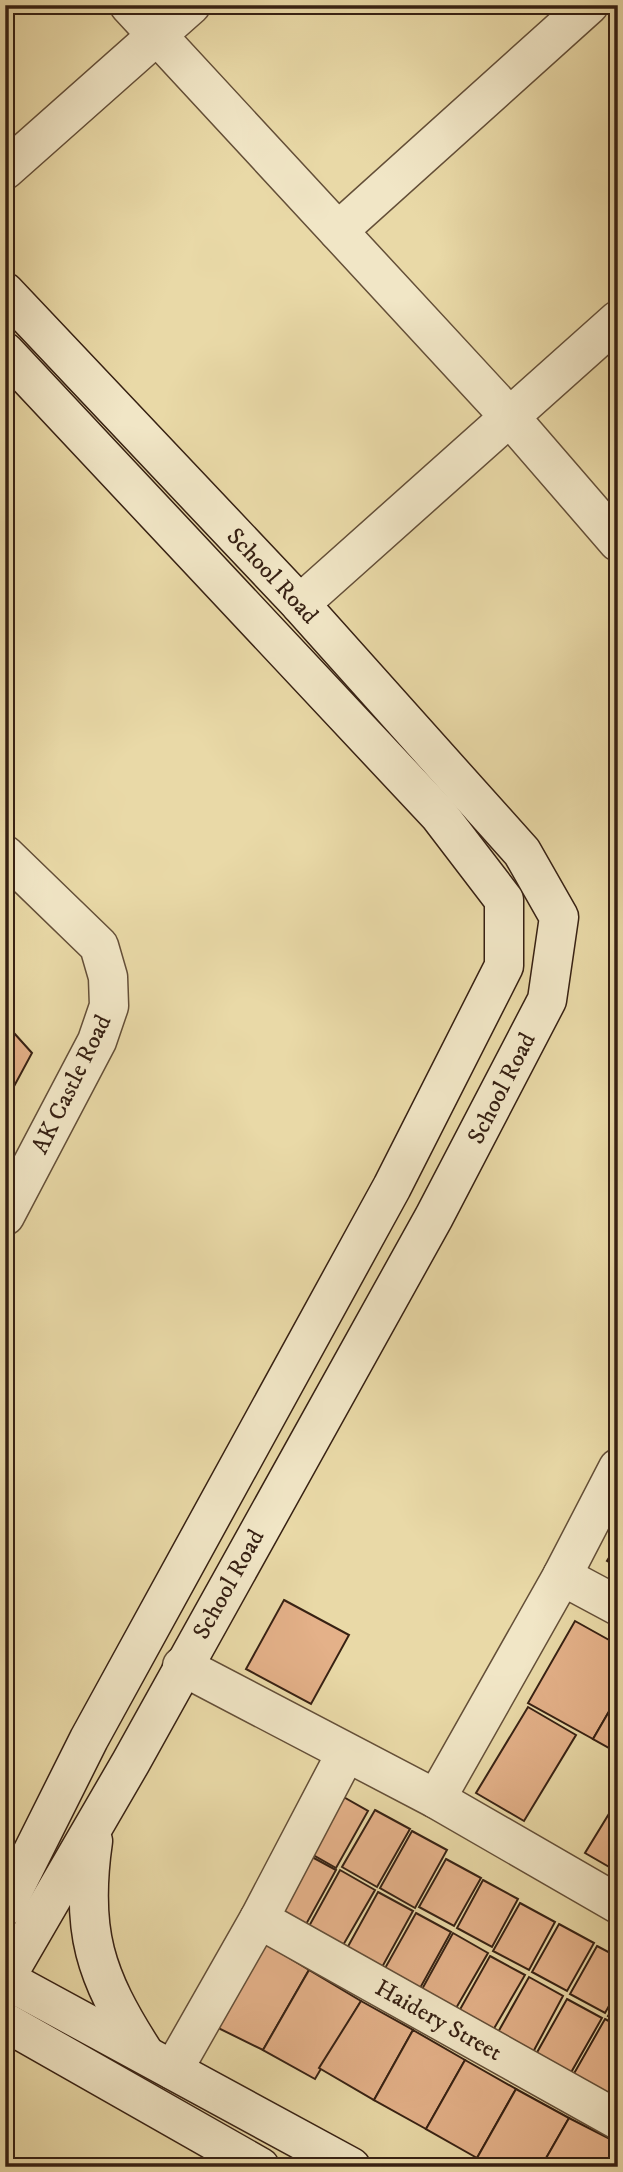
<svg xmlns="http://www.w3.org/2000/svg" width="623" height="2172" font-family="'IM FELL DW Pica',serif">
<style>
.building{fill:#e4b189;stroke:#372113;stroke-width:2}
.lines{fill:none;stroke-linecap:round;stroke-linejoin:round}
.street-casing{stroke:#644f38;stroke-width:41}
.secondary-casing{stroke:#372113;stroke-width:41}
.street{stroke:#f1e6c6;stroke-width:38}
.secondary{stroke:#f1e6c6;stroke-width:38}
.labels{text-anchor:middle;stroke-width:5;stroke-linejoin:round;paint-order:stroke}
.street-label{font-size:24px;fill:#372113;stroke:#f1e6c6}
</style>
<rect width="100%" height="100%" fill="#e9d9a7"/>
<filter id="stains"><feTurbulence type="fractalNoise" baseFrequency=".00286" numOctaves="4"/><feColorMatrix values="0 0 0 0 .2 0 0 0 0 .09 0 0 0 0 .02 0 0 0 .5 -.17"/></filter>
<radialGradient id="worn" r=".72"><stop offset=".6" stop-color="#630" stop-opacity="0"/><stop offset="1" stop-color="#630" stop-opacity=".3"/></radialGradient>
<!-- building -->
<g class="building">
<polygon points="5,1023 32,1053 5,1103"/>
<polygon points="618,1543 618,1567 607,1561"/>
<polygon points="284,1600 349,1635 311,1704 246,1669"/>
<polygon points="575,1621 618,1645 618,1696 593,1739 528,1703"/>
<polygon points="618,1696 618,1753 593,1739"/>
<polygon points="528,1707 576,1735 524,1821 476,1793"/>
<polygon points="333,1791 368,1811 336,1868 301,1848"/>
<polygon points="618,1799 618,1872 585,1853"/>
<polygon points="375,1810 410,1829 377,1887 342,1867"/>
<polygon points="412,1831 447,1850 415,1908 380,1888"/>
<polygon points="301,1851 336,1870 304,1928 269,1909"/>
<polygon points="446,1859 481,1878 454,1926 419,1907"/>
<polygon points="340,1870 375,1890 342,1947 308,1928"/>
<polygon points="483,1880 518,1899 492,1947 457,1928"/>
<polygon points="378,1892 413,1911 381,1969 346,1950"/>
<polygon points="520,1903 555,1922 529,1970 493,1951"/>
<polygon points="416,1913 451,1932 419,1990 384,1970"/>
<polygon points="559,1924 594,1943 567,1991 532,1972"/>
<polygon points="453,1933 488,1953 455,2010 421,1991"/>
<polygon points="255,1937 309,1970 263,2050 204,2021"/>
<polygon points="597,1946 618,1957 618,1990 605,2013 570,1994"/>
<polygon points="490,1956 525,1975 492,2032 458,2013"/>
<polygon points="309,1970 361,2001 315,2079 263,2050"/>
<polygon points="529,1977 563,1996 532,2054 497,2034"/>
<polygon points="618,1998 618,2021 608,2016"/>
<polygon points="567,1999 602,2018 569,2076 535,2056"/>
<polygon points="361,2001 413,2030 374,2100 319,2068"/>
<polygon points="605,2019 618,2026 618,2077 607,2096 572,2077"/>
<polygon points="413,2030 465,2060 426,2129 374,2100"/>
<polygon points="465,2060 516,2089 477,2158 426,2129"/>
<polygon points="516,2089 569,2118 541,2167 492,2167 477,2158"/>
<polygon points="569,2118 618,2143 618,2153 610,2167 541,2167"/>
<polygon points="618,2153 618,2167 610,2167"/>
</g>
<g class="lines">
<defs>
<g id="street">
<polyline points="129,5 509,416 618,542"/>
<polyline points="5,170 191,5"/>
<polyline points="338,231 589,5"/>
<polyline points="300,604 618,320"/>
<polyline points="5,855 99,946 108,977 109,1006 97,1041 5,1216"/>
<polyline points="562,1576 618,1606"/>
<polyline points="182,1666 436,1799 618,1904"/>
<polyline points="436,1799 562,1576 618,1468"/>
<path id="s1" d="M259 1919 618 2120"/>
<polyline points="173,2070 259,1919 346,1753"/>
</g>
<g id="secondary">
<path id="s2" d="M5 292 300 604 522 852 559 917 547 1000 434 1217 131 1762 5 1979"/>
<polyline points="5,352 439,815 504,900 504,966 392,1187 89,1739 5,1907"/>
<path d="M93 1841C80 1931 95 1976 143 2051"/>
<polyline points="5,1979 351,2167"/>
<polyline points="5,2022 260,2167"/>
</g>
</defs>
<!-- street casing -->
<use href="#street" class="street-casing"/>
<!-- secondary casing -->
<use href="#secondary" class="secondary-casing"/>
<!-- street -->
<use href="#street" class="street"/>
<!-- secondary -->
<use href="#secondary" class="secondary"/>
</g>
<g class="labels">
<!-- street labels -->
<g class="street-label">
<text dy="8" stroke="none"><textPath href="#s2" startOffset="390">School Road</textPath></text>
<text transform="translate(71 1084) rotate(-64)" y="8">AK Castle Road</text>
<text transform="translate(501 1088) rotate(-63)" y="8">School Road</text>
<text transform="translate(228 1584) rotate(-61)" y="8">School Road</text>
<text dy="8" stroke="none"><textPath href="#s1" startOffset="206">Haidery Street</textPath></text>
</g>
</g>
<!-- margin -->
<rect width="623" height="2172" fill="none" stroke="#e9d9a7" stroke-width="28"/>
<rect x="7" y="7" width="609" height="2158" fill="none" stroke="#372113" stroke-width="3.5"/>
<rect x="14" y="14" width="595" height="2144" fill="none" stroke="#372113" stroke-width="2"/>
<rect width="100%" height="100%" filter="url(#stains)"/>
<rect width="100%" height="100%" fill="url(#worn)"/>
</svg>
